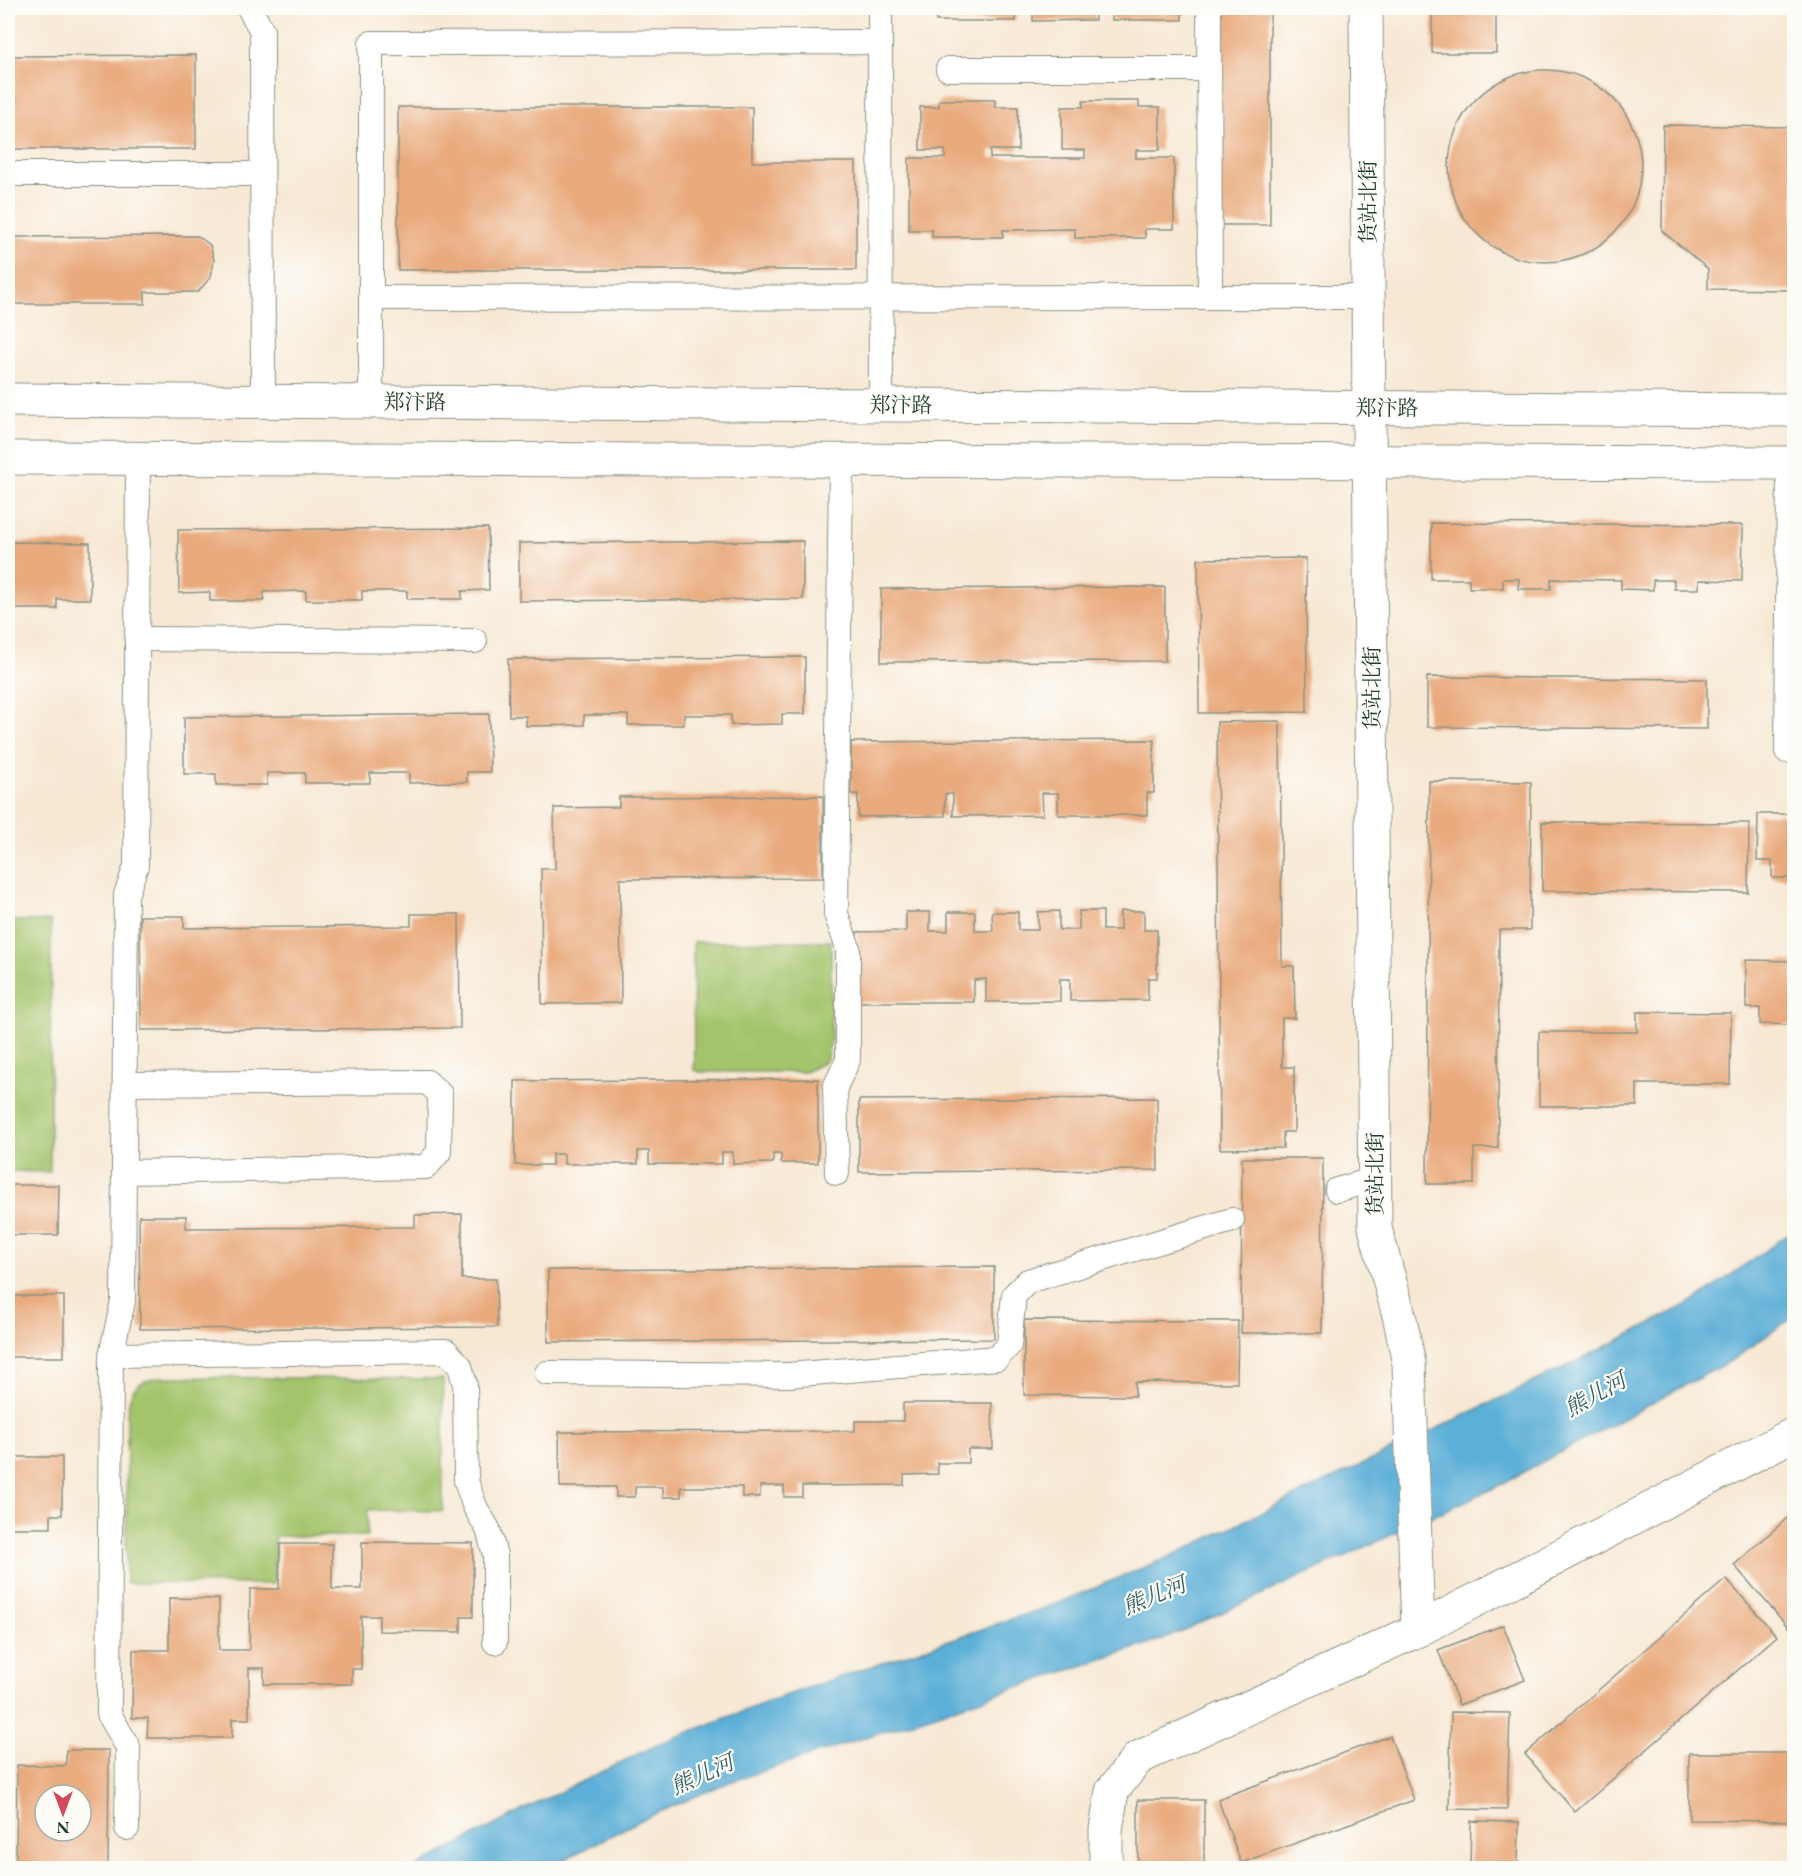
<svg xmlns="http://www.w3.org/2000/svg" width="1802" height="1876" font-family="'EB Garamond','Noto Serif SC',serif">
<style>
.green{fill:#a4c46c;stroke:#628050;stroke-width:1.5}
.water{fill:#5bafd7;stroke:#3d7686;stroke-width:1.5}
.building{fill:#e9aa7d;fill-rule:evenodd}
.lines{fill:none;stroke-linecap:round;stroke-linejoin:round}
.service-casing{stroke:#8b9284;stroke-width:26}
.minor-casing{stroke:#8b9284;stroke-width:35}
.primary-casing{stroke:#8b9284;stroke-width:35}
.service{stroke:#fff;stroke-width:24}
.minor{stroke:#fff;stroke-width:33}
.primary{stroke:#fff;stroke-width:33}
.labels{text-anchor:middle;stroke-width:4.5;stroke-linejoin:round;paint-order:stroke}
.street-label{font-size:21px;fill:#1f3d34;stroke:#fdfcf7}
.water-label{font-size:22px;font-style:italic;fill:#315f65;stroke:#fdfcf7}
</style>
<rect width="100%" height="100%" fill="#fdfcf7"/>
<filter id="ink" filterUnits="userSpaceOnUse"><feTurbulence type="fractalNoise" baseFrequency=".0167" numOctaves="2"/><feDisplacementMap in="SourceGraphic" scale="12" xChannelSelector="R" yChannelSelector="G"/><feConvolveMatrix kernelMatrix="1 2 1 2 8 2 1 2 1" color-interpolation-filters="sRGB"/></filter>
<filter id="wash" filterUnits="userSpaceOnUse"><feTurbulence type="fractalNoise" baseFrequency=".008" numOctaves="4" result="noise"/><feDisplacementMap in="SourceGraphic" scale="24" xChannelSelector="R" yChannelSelector="G"/><feGaussianBlur stdDeviation="1.35" result="paint"/><feColorMatrix in="noise" values="0 0 0 0 0 0 0 0 0 0 0 0 0 0 0 0 0 1.4 0 .05"/><feComposite in="paint" operator="in"/></filter>
<g filter="url(#wash)">
<rect width="100%" height="100%" fill="#f7e8d4"/>
<!-- green -->
<g class="green">
<polygon points="8,921 51,921 50,1172 8,1171"/>
<polygon points="831,941 831,1040 826,1061 805,1072 700,1072 694,1070 693,942"/>
<path d="M160 1377 443 1379V1511L367 1510V1536H275L274 1584 126 1583 127 1413C132 1386 133 1384 160 1377Z"/>
</g>
<!-- water -->
<polygon class="water" points="1794,1230 1794,1316 1734,1359 1494,1488 1169,1637 724,1784 639,1821 548,1868 414,1868 523,1810 663,1742 775,1699 1053,1605 1169,1557 1588,1356 1697,1299"/>
<g id="blocks">
<!-- building -->
<g class="building">
<rect x="936" y="8" width="80" height="13"/>
<polygon points="1033,8 1095,8 1095,20 1033,21"/>
<rect x="1112" y="8" width="70" height="12"/>
<rect x="1219" y="8" width="51" height="217"/>
<rect x="1432" y="8" width="64" height="45"/>
<polygon points="196,55 196,149 8,149 8,56"/>
<circle cx="1545" cy="166" r="96"/>
<polygon points="939,100 995,100 995,107 1018,107 1018,150 990,150 990,158 1085,158 1085,150 1062,150 1062,107 1083,107 1083,101 1139,101 1139,107 1160,107 1160,150 1136,150 1136,158 1174,158 1174,229 1145,229 1145,238 1075,238 1075,229 1003,230 1003,237 932,237 932,230 909,230 909,158 945,158 945,150 920,150 920,107 939,107"/>
<polygon points="398,107 752,107 752,162 856,162 856,270 398,270"/>
<polygon points="1663,125 1794,127 1794,290 1708,289 1708,269 1662,231"/>
<polygon points="198,236 210,245 214,260 211,277 198,292 145,292 145,304 8,304 8,237"/>
<polygon points="1431,523 1743,525 1742,581 1699,580 1699,589 1674,589 1674,580 1653,580 1653,590 1621,589 1621,580 1551,579 1551,589 1518,589 1519,579 1503,579 1503,588 1469,588 1469,579 1431,579"/>
<polygon points="488,528 489,590 462,591 462,599 407,599 407,591 362,591 362,600 306,600 306,591 264,592 264,601 210,601 210,592 179,593 178,530"/>
<polygon points="803,541 803,599 519,601 519,543"/>
<polygon points="8,542 90,543 90,599 57,599 57,609 8,609"/>
<polygon points="1306,558 1307,712 1199,713 1198,559"/>
<polygon points="1165,587 1165,661 881,662 881,589"/>
<polygon points="805,657 805,714 782,714 782,724 731,725 731,715 684,715 684,725 628,725 628,715 584,715 584,725 526,726 526,716 509,716 508,659"/>
<polygon points="1427,677 1707,679 1707,729 1427,727"/>
<polygon points="489,714 490,772 467,772 467,782 409,783 409,773 370,773 370,783 305,783 305,773 267,773 267,785 216,785 216,774 184,774 184,717"/>
<polygon points="1280,721 1282,966 1294,966 1295,1018 1282,1018 1282,1067 1294,1067 1294,1132 1283,1132 1283,1148 1220,1149 1217,722"/>
<polygon points="1154,740 1154,793 1147,793 1147,815 1058,815 1058,793 1042,793 1043,815 953,816 953,794 945,794 945,816 858,817 858,794 851,794 851,742"/>
<polygon points="1429,781 1531,782 1530,930 1499,930 1498,1148 1474,1148 1474,1184 1427,1184"/>
<polygon points="823,796 823,878 620,879 621,1003 542,1004 541,869 555,869 554,808 619,807 619,797"/>
<polygon points="1758,814 1794,814 1794,878 1772,878 1772,861 1757,861"/>
<polygon points="1542,822 1749,823 1748,892 1542,891"/>
<polygon points="1059,911 1059,930 1079,930 1079,911 1103,911 1103,930 1120,930 1120,911 1144,911 1144,930 1157,930 1157,978 1148,978 1148,1000 1070,1001 1070,979 1060,979 1060,1001 986,1002 986,979 974,980 974,1002 858,1002 857,932 906,931 906,912 930,912 930,931 948,931 948,912 975,912 975,931 993,931 992,912 1018,912 1018,930 1038,930 1038,912"/>
<polygon points="411,914 459,914 460,1028 141,1030 140,916 184,916 184,928 411,926"/>
<polygon points="1746,960 1794,961 1794,1025 1760,1024 1760,1008 1746,1008"/>
<polygon points="1637,1012 1731,1013 1730,1084 1637,1084 1637,1106 1539,1106 1539,1032 1637,1032"/>
<polygon points="818,1079 818,1163 781,1163 781,1154 773,1154 773,1163 733,1164 733,1152 722,1152 722,1164 649,1164 649,1151 638,1151 638,1164 564,1164 564,1154 552,1154 552,1165 515,1165 515,1081"/>
<polygon points="1157,1098 1158,1170 859,1172 859,1100"/>
<polygon points="1242,1158 1323,1158 1322,1333 1241,1333"/>
<polygon points="8,1185 59,1185 58,1235 8,1235"/>
<polygon points="462,1214 462,1279 496,1279 497,1327 140,1329 139,1216 186,1216 186,1228 415,1227 415,1215"/>
<polygon points="994,1267 994,1339 548,1342 548,1270"/>
<rect x="8" y="1296" width="56" height="61"/>
<polygon points="1024,1320 1238,1321 1237,1383 1135,1382 1135,1396 1024,1395"/>
<polygon points="903,1403 992,1403 993,1449 968,1449 968,1463 937,1463 938,1474 904,1475 904,1485 802,1486 802,1497 784,1497 784,1486 760,1486 760,1497 742,1497 742,1487 681,1487 681,1497 663,1497 663,1487 635,1487 635,1497 616,1497 616,1487 560,1487 559,1432 855,1431 855,1421 903,1421"/>
<polygon points="8,1457 62,1457 62,1515 51,1515 51,1528 8,1528"/>
<polygon points="1794,1512 1794,1624 1790,1629 1734,1565"/>
<polygon points="362,1542 473,1543 473,1617 461,1617 461,1632 379,1631 379,1616 361,1616 361,1669 352,1669 352,1684 264,1684 264,1668 249,1668 249,1719 232,1719 232,1738 147,1738 148,1718 132,1718 133,1650 169,1650 169,1598 219,1599 219,1650 249,1650 250,1589 279,1589 280,1544 332,1544 332,1589 362,1589"/>
<polygon points="1726,1579 1777,1636 1575,1812 1525,1754"/>
<polygon points="1503,1625 1525,1680 1459,1705 1438,1650"/>
<polygon points="1451,1712 1510,1713 1507,1810 1449,1809"/>
<polygon points="1390,1736 1414,1800 1241,1863 1218,1799"/>
<path d="M66 1750H109L108 1868H16L17 1765 66 1766ZM45 1795H81V1831H45Z"/>
<polygon points="1689,1753 1794,1753 1794,1821 1689,1820"/>
<rect x="1138" y="1800" width="66" height="68"/>
<polygon points="1471,1821 1519,1822 1518,1868 1470,1868"/>
</g>
</g>
</g>
<g filter="url(#ink)">
<use href="#blocks" fill-opacity="0" stroke="#8b9284" stroke-width="1.5"/>
<g class="lines">
<defs>
<g id="service">
<polyline points="249,8 262,31 263,402"/>
<polyline points="880,8 880,42"/>
<polyline points="1209,8 1210,297"/>
<polyline points="948,69 1209,69"/>
<polyline points="8,174 262,174"/>
<polyline points="371,298 1369,297"/>
<polyline points="371,402 371,43 880,42 881,405"/>
<polyline points="1789,463 1788,615 1794,615"/>
<polyline points="1788,615 1787,751 1794,751"/>
<polyline points="137,639 475,641"/>
<polyline points="124,1172 426,1167 439,1152 440,1094 427,1082 125,1084"/>
<polyline points="837,1173 835,1087 848,1060 848,948 836,914 841,460"/>
<polyline points="1337,1190 1375,1179"/>
<polyline points="111,1355 446,1351 460,1366 465,1385 466,1481 475,1507 488,1529 495,1555 495,1642"/>
<polyline points="547,1373 788,1375 997,1358 1009,1345 1014,1295 1028,1281 1232,1220"/>
<polyline points="127,1828 128,1747 109,1714 111,1355 123,1301 126,895 136,866 138,458"/>
</g>
<g id="minor">
<polyline points="1366,8 1375,1228 1400,1319 1409,1364 1418,1630"/>
<polyline points="1106,1868 1106,1830 1112,1791 1138,1758 1418,1630 1794,1434"/>
</g>
<g id="primary">
<polyline points="8,400 1794,410"/>
<polyline points="8,458 1794,463"/>
</g>
</defs>
<!-- service casing -->
<use href="#service" class="service-casing"/>
<!-- minor casing -->
<use href="#minor" class="minor-casing"/>
<!-- primary casing -->
<use href="#primary" class="primary-casing"/>
<!-- service -->
<use href="#service" class="service"/>
<!-- minor -->
<use href="#minor" class="minor"/>
<!-- primary -->
<use href="#primary" class="primary"/>
</g>
</g>
<g class="labels">
<!-- street labels -->
<g class="street-label">
<text transform="translate(1368 202) rotate(-90)" y="7">货站北街</text>
<text x="415" y="409">郑汴路</text>
<text x="901" y="412">郑汴路</text>
<text x="1387" y="415">郑汴路</text>
<text transform="translate(1372 688) rotate(-90)" y="7">货站北街</text>
<text transform="translate(1375 1174) rotate(-90)" y="7">货站北街</text>
</g>
<!-- water labels -->
<g class="water-label">
<text transform="translate(1595 1394) rotate(-29)" y="8">熊儿河</text>
<text transform="translate(1154 1595) rotate(-22)" y="8">熊儿河</text>
<text transform="translate(702 1774) rotate(-24)" y="8">熊儿河</text>
</g>
</g>
<!-- margin -->
<rect width="1802" height="1876" fill="none" stroke="#fdfcf7" stroke-width="30"/>
<!-- north arrow -->
<g transform="translate(63 1813) rotate(180)"><circle r="28" fill="#fdfcf7" stroke="#a4b0a9" stroke-width="1.5"/>
<path d="M0-4.5L10 22L0 15L-10 22Z" fill="#d1495b"/>
<text y="-9" font-size="16" font-weight="bold" text-anchor="middle" fill="#1f3d34">N</text>
</g>
</svg>
